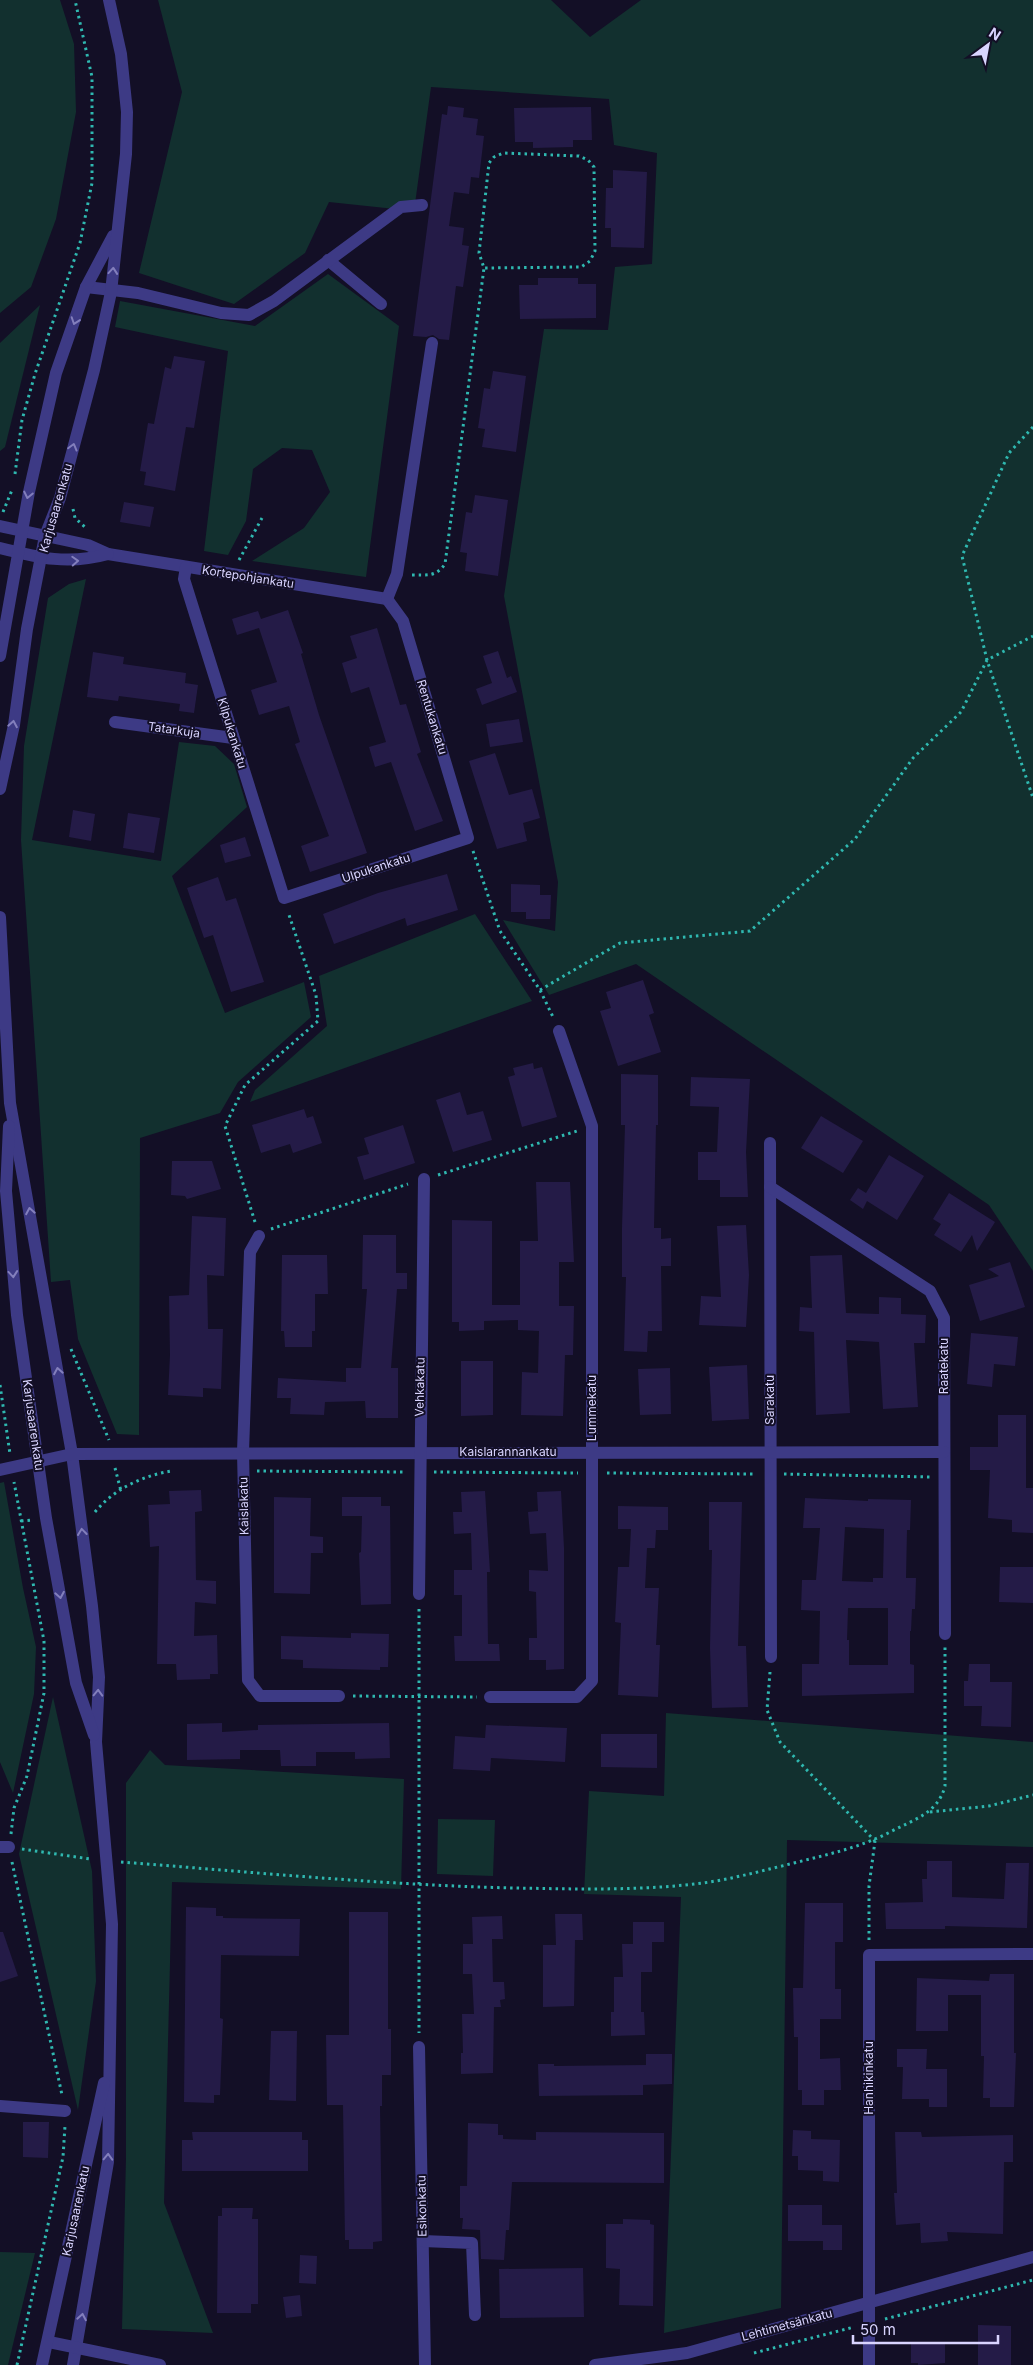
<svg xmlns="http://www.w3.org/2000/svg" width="1033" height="2365" font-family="Inter,sans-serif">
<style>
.green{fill:#12302f}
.building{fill:#241b47;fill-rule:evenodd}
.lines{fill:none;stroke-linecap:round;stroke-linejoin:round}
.path{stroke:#2fb8b0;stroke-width:3;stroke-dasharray:2.5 4;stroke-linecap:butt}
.minor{stroke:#3d3a85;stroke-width:12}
.oneway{stroke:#837fbc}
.labels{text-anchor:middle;stroke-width:4;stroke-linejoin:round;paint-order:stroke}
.street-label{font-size:12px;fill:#d9d4ff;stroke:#130f26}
</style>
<rect width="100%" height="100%" fill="#130f26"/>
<!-- green -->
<g class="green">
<polygon points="0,0 60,0 74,44 76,112 56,219 31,287 0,313"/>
<polygon points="158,0 551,0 590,37 641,0 1033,0 1033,1271 989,1205 636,964 549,995 503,920 555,931 558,882 504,596 544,329 608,330 615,267 652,264 657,153 614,145 609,99 431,87 414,211 329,202 305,253 234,304 139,273 182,92"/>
<polygon points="328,274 399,326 366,577 252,561 304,528 330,492 312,450 282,448 253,469 246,521 228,555 204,551 228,351 115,327 120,301 255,326"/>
<polygon points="40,305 5,447 0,451 0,343"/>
<polygon points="86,579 32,840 161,861 179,742 215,746 234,764 247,807 172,876 225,1013 304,982 311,1017 238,1082 220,1113 140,1138 139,1435 117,1434 78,1339 70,1280 51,1282 21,840 24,746 48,598 69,584"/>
<polygon points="475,914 532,1001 250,1102 255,1090 327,1026 319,976"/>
<polygon points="4,1482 23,1588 36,1647 34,1694 13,1793 0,1762 0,1483"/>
<polygon points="53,1697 92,1871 96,1981 78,2110 19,1854"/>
<polygon points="666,1713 1033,1742 1033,1847 787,1840 781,2308 664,2333 681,1897 584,1894 589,1791 664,1796"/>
<polygon points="150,1750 165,1765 404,1779 401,1889 172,1882 164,2203 213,2333 122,2329 126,2158 126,1783"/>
<polygon points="438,1819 495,1820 493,1876 437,1874"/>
<polygon points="0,2252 35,2253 8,2365 0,2365"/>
</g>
<!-- building -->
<g class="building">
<polygon points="448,106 464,108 463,117 478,119 476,135 484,136 479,178 471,177 469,194 454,192 449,226 464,228 462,245 469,246 463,287 456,286 449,340 439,339 433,335 426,337 413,336 442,114 447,115"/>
<polygon points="591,107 592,140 573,140 573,147 533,148 533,142 515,142 514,108"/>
<polygon points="613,170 647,172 644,248 611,247 611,228 605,228 606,188 613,188"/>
<polygon points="538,278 578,278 578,284 596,284 596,318 520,319 519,285 538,285"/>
<polygon points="174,356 205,361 194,428 186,427 175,491 144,485 146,472 140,471 148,423 154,424 165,367 171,369"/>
<polygon points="493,371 526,376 516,452 482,447 485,429 478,428 484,388 490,389"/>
<polygon points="475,495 508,500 498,576 465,571 467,553 460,552 466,512 472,513"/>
<polygon points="124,502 154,507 150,527 120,522"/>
<polygon points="288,610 303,653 301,654 319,715 367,853 310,872 301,846 329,836 295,744 300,742 289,706 259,715 251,690 277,682 259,628 237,635 232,619 258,611 261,619"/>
<polygon points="377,628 400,705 406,704 421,752 417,754 443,821 415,831 391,762 375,767 369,747 386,742 369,687 351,693 342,663 357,658 350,636"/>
<polygon points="498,651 507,678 511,676 517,692 482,705 476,689 492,683 483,656"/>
<polygon points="93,652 124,657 123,664 186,673 185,683 198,685 194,713 179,711 180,704 119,696 118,701 87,697"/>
<polygon points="519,719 523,742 490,747 486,724"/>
<polygon points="495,753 509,795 532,789 540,818 523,823 527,841 497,849 469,761"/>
<polygon points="73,810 95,814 91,841 69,837"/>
<polygon points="128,813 160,818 154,853 123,848"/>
<polygon points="245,837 251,856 225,863 220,845"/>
<polygon points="447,874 458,910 407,926 405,918 334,944 323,914 378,893"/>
<polygon points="218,877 226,901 236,898 264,982 231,992 213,935 204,938 187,888"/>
<polygon points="511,884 540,885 540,895 551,895 550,919 526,919 526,912 511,912"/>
<polygon points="643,980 654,1013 649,1015 661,1052 618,1066 600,1011 611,1008 606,992"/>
<polygon points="533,1063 534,1069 542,1067 557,1117 522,1127 508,1077 515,1075 513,1068"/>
<polygon points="621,1074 658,1075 658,1125 656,1125 654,1228 661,1228 661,1239 671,1238 671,1266 661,1266 662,1331 648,1331 647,1352 624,1351 626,1277 622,1277 622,1228 625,1125 621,1125"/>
<polygon points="691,1077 750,1079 746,1152 748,1197 720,1197 720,1180 698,1180 698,1152 717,1152 719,1107 690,1106"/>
<polygon points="460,1092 467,1115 483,1111 492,1140 453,1152 436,1100"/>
<polygon points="304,1109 307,1118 313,1116 322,1143 293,1153 290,1144 261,1153 252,1125"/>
<polygon points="821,1116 863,1141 843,1173 801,1148"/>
<polygon points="403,1125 415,1163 364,1180 357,1157 369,1154 364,1138"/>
<polygon points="889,1155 924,1176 897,1220 867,1201 863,1209 850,1200 858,1188 866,1193"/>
<polygon points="172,1161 212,1161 221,1189 187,1199 185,1196 171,1195"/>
<polygon points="536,1182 570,1182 574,1262 559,1262 559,1306 574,1306 573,1355 565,1355 563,1416 521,1415 522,1372 538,1373 539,1331 518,1330 518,1320 484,1321 484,1330 459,1331 459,1322 452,1322 452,1220 492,1221 492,1305 520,1305 520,1241 538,1241"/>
<polygon points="949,1193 995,1222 977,1251 972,1235 961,1252 934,1235 941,1224 933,1219"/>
<polygon points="192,1216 226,1218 224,1276 207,1275 208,1329 223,1329 221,1389 203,1388 203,1397 168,1395 170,1355 169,1296 189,1295"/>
<polygon points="746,1225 749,1275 746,1327 699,1325 701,1296 721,1297 717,1226"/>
<polygon points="363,1235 396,1235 396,1273 407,1273 407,1289 397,1289 391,1368 398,1368 398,1418 366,1418 365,1401 325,1402 324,1415 290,1414 291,1398 277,1398 278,1378 346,1382 346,1368 361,1368 367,1289 362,1289"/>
<polygon points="282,1255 327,1255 328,1294 315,1294 315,1331 312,1331 312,1347 285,1347 284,1331 281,1331"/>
<polygon points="842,1255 846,1313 879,1314 879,1297 901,1298 901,1314 926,1315 925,1343 914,1343 918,1407 883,1409 879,1342 846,1340 850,1413 816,1415 814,1332 799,1331 800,1307 812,1308 810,1256"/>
<polygon points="1010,1262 1025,1307 980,1321 969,1285 999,1276 988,1269"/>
<polygon points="971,1333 1018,1337 1015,1366 994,1364 992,1387 967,1384"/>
<polygon points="461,1361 493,1361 493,1415 461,1416"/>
<polygon points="747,1365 749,1419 712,1421 709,1367"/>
<polygon points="670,1368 671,1414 640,1415 638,1369"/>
<polygon points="998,1415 1026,1415 1026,1488 1033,1488 1033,1533 1012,1532 1012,1520 988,1518 990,1470 970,1470 970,1447 998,1447"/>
<polygon points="201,1490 202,1511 195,1512 196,1580 216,1581 216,1604 195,1602 194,1636 217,1635 218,1674 210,1674 210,1679 177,1680 176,1664 157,1664 159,1546 150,1547 148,1505 170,1504 169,1491"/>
<polygon points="485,1491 490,1572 487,1572 488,1644 499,1644 500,1661 455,1661 454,1636 462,1636 462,1595 454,1595 454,1570 472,1570 471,1533 454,1534 453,1512 462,1512 461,1492"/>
<polygon points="561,1491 564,1548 564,1669 546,1670 546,1660 529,1660 529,1638 537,1638 536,1592 529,1591 529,1570 548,1571 546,1533 530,1534 528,1512 538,1511 537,1492"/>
<polygon points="274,1497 311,1498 310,1536 323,1537 323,1553 311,1553 310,1594 274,1593"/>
<polygon points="342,1497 381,1497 381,1506 390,1506 391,1604 361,1605 359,1553 361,1552 362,1516 342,1516"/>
<path d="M805 1498 868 1501V1499L911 1500 910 1530H907L906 1578H916L915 1609H912L911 1631H910V1664L914 1665V1693L802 1696V1664H819L820 1611 801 1610 802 1580H816L820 1528H803ZM845 1527 884 1529 883 1578H873V1582L842 1581ZM848 1608H888V1665H849V1640H847Z"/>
<polygon points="709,1502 742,1502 738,1646 746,1646 748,1707 712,1708 710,1648 712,1550 709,1550"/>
<polygon points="618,1506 668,1507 668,1530 656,1530 655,1548 647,1548 645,1588 659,1588 656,1645 660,1645 658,1697 618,1695 621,1623 615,1622 618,1567 629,1567 631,1529 618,1529"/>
<polygon points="1000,1567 1033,1567 1033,1603 999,1602"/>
<polygon points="351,1633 389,1634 388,1667 380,1667 380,1670 303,1668 303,1660 281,1659 281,1636 351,1638"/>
<polygon points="969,1664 990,1664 990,1682 1012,1682 1011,1727 981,1726 982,1706 964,1706 964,1681 968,1681"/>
<polygon points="222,1723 222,1732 258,1730 258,1725 389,1723 390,1758 355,1759 355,1752 316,1752 316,1766 281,1766 280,1750 240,1750 240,1759 187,1760 187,1724"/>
<polygon points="486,1725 567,1728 565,1762 491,1758 490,1771 453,1769 455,1736 485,1738"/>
<polygon points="601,1734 657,1734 657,1768 601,1767"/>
<polygon points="927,1861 952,1861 952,1897 1004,1899 1006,1863 1029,1863 1027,1928 945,1926 945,1929 886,1929 885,1903 923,1902 922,1879 927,1879"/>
<polygon points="805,1903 843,1903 843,1942 835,1942 835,1989 841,1989 841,2019 820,2019 820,2059 840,2058 841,2090 824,2090 824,2105 802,2105 802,2090 798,2090 798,2037 794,2037 793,1988 803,1988"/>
<polygon points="186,1907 216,1908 216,1916 223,1916 223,1918 300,1919 299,1956 221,1955 220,2018 223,2019 220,2095 214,2095 214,2103 184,2102"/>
<polygon points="349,1912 388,1912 388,2029 391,2029 391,2075 382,2075 382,2106 380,2106 382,2241 373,2242 373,2249 349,2249 349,2240 345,2240 343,2105 327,2105 326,2035 349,2035"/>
<polygon points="555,1914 582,1914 583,1940 575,1940 574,2006 543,2007 543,1945 556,1945"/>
<polygon points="502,1916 503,1939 492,1939 493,1982 504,1982 505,1999 500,2000 501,2007 494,2007 493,2073 461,2074 461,2053 463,2053 462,2014 474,2014 472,1974 463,1974 463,1944 473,1944 472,1917"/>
<polygon points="633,1922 664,1922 664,1942 652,1942 652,1972 641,1972 641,2012 644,2012 645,2035 611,2036 611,2012 614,2012 614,1977 623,1977 622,1944 633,1944"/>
<polygon points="0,1932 3,1932 18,1976 0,1982"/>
<polygon points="990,1974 1014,1974 1014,2053 1016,2053 1014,2107 990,2107 990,2098 983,2098 984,2056 981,2056 981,1995 948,1995 948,2031 916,2031 917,1978 989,1981"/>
<polygon points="271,2031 297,2031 296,2101 269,2100"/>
<polygon points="897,2049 927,2049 926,2069 947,2069 947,2107 929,2107 929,2099 902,2099 903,2067 897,2067"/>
<polygon points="646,2054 672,2054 672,2084 643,2085 643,2095 539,2096 538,2064 554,2064 554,2066 646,2065"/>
<polygon points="23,2122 49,2122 48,2158 23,2157"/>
<polygon points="468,2123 498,2124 498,2135 503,2135 503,2139 536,2140 536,2132 664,2133 664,2183 512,2182 509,2230 506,2230 504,2260 481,2259 480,2230 462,2229 463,2218 460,2218 460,2186 467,2186"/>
<polygon points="793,2130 811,2131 811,2139 840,2140 839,2182 823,2181 823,2171 798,2170 798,2156 792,2156"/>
<polygon points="192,2132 302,2132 302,2140 308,2140 308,2171 182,2171 182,2140 193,2140"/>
<polygon points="895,2132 921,2132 922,2137 1013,2135 1013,2162 1004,2162 1003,2234 947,2232 948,2241 921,2243 920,2223 896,2225 894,2193 897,2193"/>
<polygon points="788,2205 822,2205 822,2225 842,2225 842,2250 823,2250 823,2241 788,2241"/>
<polygon points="222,2208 253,2208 252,2219 258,2219 258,2304 251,2304 251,2313 217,2313 218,2216 222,2216"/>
<polygon points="623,2219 650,2220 650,2224 654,2225 653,2306 619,2305 620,2269 606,2268 606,2224 623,2224"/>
<polygon points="300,2255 317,2256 316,2284 299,2283"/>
<polygon points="583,2268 584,2317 500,2318 499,2269"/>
<polygon points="300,2295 302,2316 286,2318 283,2297"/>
<polygon points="978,2325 1011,2326 1011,2365 978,2365"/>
<polygon points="911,2344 945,2344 945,2363 918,2365 918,2363 911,2363"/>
</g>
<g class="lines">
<!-- path -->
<g class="path">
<polyline points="1033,427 1009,453 962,556 987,660 1033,798"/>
<polyline points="15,474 22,420 35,374 80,243 92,183 92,77 75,0"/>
<polyline points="73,509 75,518 86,528"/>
<polyline points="3,512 12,490"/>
<polyline points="239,560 262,518"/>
<path d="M412 575C427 575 436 577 445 564L484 268 479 253 489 163 494 157 503 153 579 156 588 160 594 167 595 251 590 261 581 267 484 268"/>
<polyline points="473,851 500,931 540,990 553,1017"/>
<polyline points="540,990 620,943 750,931 855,839 913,758 961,712 987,660 1033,636"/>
<polyline points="438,1175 577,1131"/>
<polyline points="255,1222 225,1126 245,1085 318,1021 316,995 288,912"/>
<polyline points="271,1229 408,1184"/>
<polyline points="71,1349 109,1440"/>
<polyline points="0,1385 10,1454"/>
<polyline points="115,1468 121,1491"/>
<polyline points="257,1471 406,1472"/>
<polyline points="434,1472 578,1473"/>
<polyline points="607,1473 756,1474"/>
<polyline points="784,1474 931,1477"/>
<path d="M95 1512C114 1489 142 1476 171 1471"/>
<polyline points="21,1521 33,1520"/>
<polyline points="419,1609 419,2033"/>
<polyline points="770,1672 767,1710 780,1742 875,1841"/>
<polyline points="353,1696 477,1697"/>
<polyline points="930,1812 989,1806 1033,1795"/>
<polyline points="11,1834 14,1808 27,1776 44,1693 44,1641 14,1482"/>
<polyline points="22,1849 90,1859"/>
<polyline points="12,1862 62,2095"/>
<path d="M121 1862C252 1872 383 1885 514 1888 577 1889 640 1891 703 1883 732 1879 761 1871 790 1864 825 1855 860 1848 892 1831 915 1819 938 1813 945 1786V1647"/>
<polyline points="869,1940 869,1886 875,1841"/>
<polyline points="885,2319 1033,2280"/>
<polyline points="754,2353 854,2327"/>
<polyline points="17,2365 63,2157 65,2126"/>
</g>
<!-- minor -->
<g class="minor">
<polyline points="328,260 381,304"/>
<polyline points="86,287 138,293 221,313 249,315 274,301 401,207 422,205"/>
<polyline points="0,526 88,545 108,554 387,599"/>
<path d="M0 548C40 558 68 565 108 554"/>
<polyline points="186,567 184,579 284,898 468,838 403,621 387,599"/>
<polyline points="387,599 397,574 432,343"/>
<polyline points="0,656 29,492 56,373 86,287 113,236"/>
<polyline points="115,722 233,738"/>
<polyline points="0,789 14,725 27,629 45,536 60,498 94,370 111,292 126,154 127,112 121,54 109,0"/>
<polyline points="0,917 10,1103 72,1454 92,1606 99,1677 96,1742 112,1924 108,2162 73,2365"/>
<polyline points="9,1126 6,1191 17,1315 46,1518 76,1683 94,1735"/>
<polyline points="770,1143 771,1657"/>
<polyline points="770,1187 930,1291 944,1318 945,1634"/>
<polyline points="259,1236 250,1252 243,1452 248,1680 260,1696 339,1696"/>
<polyline points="0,1470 72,1454 944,1452"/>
<polyline points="419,1594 424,1179"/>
<polyline points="490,1697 577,1697 592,1681 592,1126 559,1031"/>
<polyline points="0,1847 9,1847"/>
<polyline points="419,2047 425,2365"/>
<polyline points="0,2106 65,2111"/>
<polyline points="423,2241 472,2243 475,2315"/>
<polyline points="49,2342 160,2365"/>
<polyline points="42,2365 104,2083"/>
<polyline points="595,2365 687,2353 1033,2257"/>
<polyline points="869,2365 869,1955 1033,1954"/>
</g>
</g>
<!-- one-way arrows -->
<defs><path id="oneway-chevron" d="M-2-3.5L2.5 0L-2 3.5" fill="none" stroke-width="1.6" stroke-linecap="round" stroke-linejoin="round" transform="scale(1.25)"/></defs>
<g class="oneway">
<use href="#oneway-chevron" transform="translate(113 271) rotate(-85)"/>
<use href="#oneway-chevron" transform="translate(75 321) rotate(109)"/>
<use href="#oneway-chevron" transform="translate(73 447) rotate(-75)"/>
<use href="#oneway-chevron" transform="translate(28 495) rotate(102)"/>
<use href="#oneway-chevron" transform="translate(75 561) rotate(-3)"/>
<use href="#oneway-chevron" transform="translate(13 724) rotate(-80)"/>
<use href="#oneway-chevron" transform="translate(30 1211) rotate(-100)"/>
<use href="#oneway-chevron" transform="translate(13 1274) rotate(85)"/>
<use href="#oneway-chevron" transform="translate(58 1371) rotate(-100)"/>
<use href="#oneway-chevron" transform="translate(82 1532) rotate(-97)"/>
<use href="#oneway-chevron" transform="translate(60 1595) rotate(80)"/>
<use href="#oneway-chevron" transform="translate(98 1693) rotate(-88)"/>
<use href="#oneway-chevron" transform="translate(108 2157) rotate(-88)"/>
<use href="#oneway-chevron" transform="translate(82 2317) rotate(-80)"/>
</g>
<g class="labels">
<!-- street labels -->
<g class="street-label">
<text transform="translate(56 508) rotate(-74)" y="4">Karjusaarenkatu</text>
<text transform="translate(248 577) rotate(9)" y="4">Kortepohjankatu</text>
<text transform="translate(432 717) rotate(73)" y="4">Rentukankatu</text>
<text transform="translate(174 730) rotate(8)" y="4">Tatarkuja</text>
<text transform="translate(232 733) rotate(73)" y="4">Kilpukankatu</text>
<text transform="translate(376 868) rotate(-18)" y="4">Ulpukankatu</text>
<text transform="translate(944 1366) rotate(-90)" y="4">Raatekatu</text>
<text transform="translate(420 1387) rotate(-89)" y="4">Vehkakatu</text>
<text transform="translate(770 1400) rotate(-90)" y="4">Sarakatu</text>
<text transform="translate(592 1408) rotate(-90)" y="4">Lummekatu</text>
<text transform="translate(33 1425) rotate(82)" y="4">Karjusaarenkatu</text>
<text x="508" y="1456">Kaislarannankatu</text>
<text transform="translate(244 1506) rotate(-91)" y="4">Kaislakatu</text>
<text transform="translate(869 2078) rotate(-90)" y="4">Hanhikinkatu</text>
<text transform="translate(422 2206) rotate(-91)" y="4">Esikonkatu</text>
<text transform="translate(76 2211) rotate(-78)" y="4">Karjusaarenkatu</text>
<text transform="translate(787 2325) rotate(-15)" y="4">Lehtimetsänkatu</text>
</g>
</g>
<!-- north arrow -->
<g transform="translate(988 45) rotate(32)" stroke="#130f26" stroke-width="4" paint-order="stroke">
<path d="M0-4L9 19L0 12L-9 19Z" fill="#d9d4ff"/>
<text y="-8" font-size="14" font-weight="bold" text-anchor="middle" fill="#d9d4ff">N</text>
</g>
<!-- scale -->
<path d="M853 2335v8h145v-8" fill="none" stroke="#d9d4ff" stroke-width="2.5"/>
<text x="860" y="2335" font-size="15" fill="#d9d4ff" stroke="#130f26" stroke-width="4" paint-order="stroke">50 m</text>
</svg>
